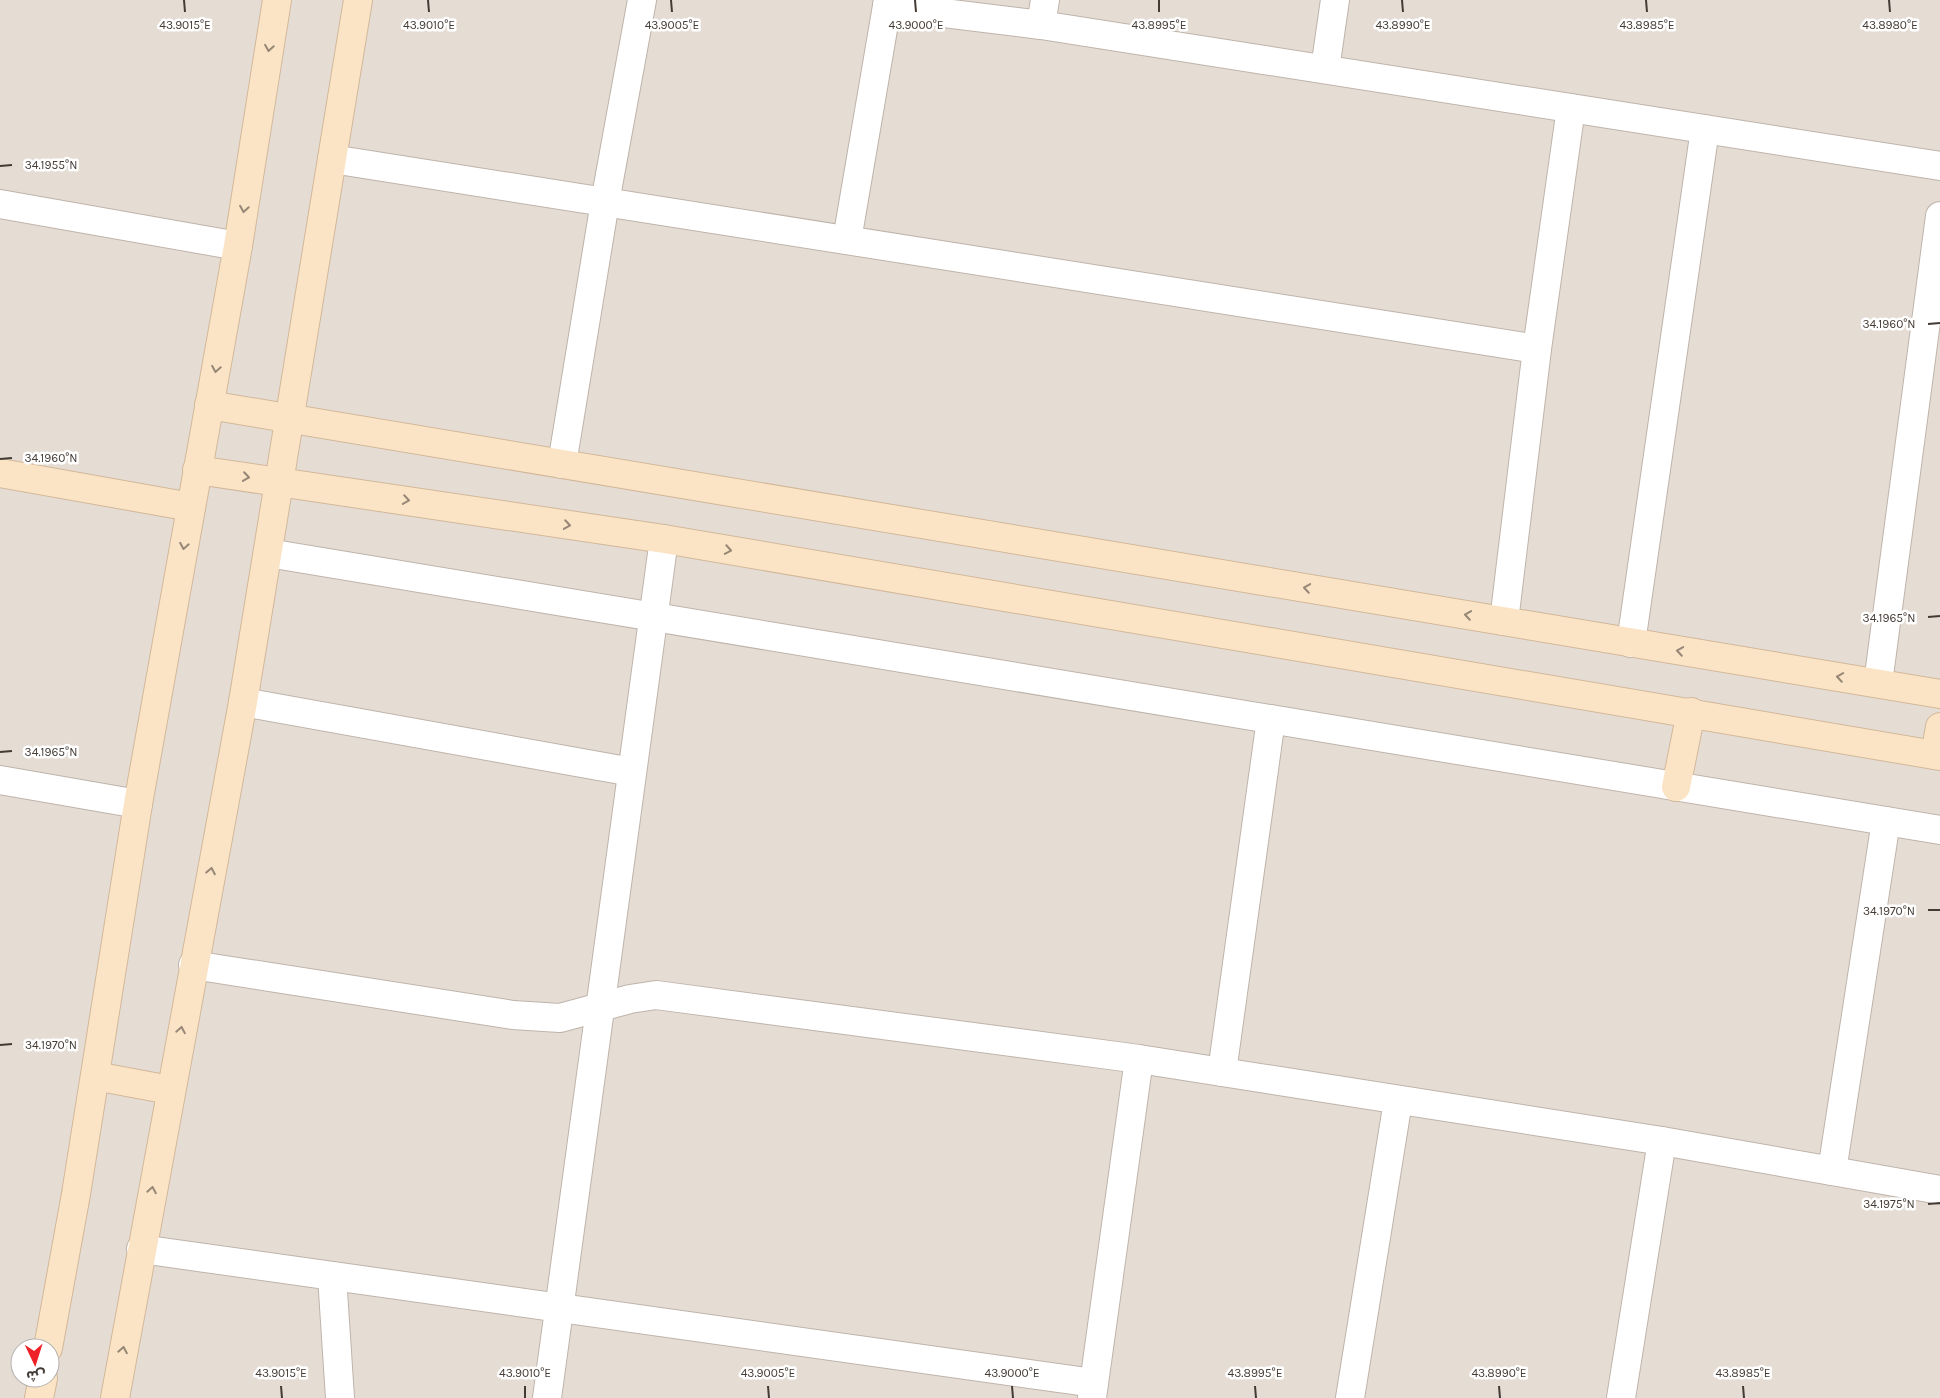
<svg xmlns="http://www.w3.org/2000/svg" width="1940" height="1398" font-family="Karla,'Noto Sans Arabic',sans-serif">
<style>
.residential{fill:#e5dcd4;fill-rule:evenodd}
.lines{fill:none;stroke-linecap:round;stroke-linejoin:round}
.street-casing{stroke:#bfb4ab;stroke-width:30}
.secondary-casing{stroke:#d2b89a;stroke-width:30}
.street{stroke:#fff;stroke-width:28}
.secondary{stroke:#fbe4c6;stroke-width:28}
.oneway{stroke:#968776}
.ticks{fill:none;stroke:#443b35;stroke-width:2}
.ticks-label{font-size:12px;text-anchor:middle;fill:#443b35;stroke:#fff;stroke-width:5;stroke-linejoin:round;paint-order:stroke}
</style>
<rect width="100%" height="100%" fill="#f2ece5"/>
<!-- residential -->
<path class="residential" d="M0 0H1940V1398H0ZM20 1348H50V1378H20Z"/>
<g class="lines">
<defs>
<g id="street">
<polyline points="887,6 1041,25 1940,166"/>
<polyline points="1041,25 1045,0"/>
<polyline points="1325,69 1335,0"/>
<polyline points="332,159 1537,349"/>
<polyline points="0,204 238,246"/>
<polyline points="847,240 888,0"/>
<polyline points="562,464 605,202 642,0"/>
<polyline points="268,553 1940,830"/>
<polyline points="1504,621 1537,349 1571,108"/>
<polyline points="1631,643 1705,129"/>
<polyline points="1878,683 1940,216"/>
<polyline points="243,702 632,772"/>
<polyline points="0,780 138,804"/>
<polyline points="193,965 513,1015 560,1018 630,999 656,995 1139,1059 1662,1141 1940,1190"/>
<polyline points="1222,1072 1271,719"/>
<polyline points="1832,1171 1886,821"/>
<polyline points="141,1249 1094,1383"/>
<polyline points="332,1276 340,1398"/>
<polyline points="547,1398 664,539"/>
<polyline points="1092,1398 1139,1059"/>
<polyline points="1350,1398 1398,1101"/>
<polyline points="1621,1398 1662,1141"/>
</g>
<g id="secondary">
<polyline points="209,405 1940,694"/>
<polyline points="197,470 664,539 1940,756"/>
<polyline points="0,473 191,507"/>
<polyline points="1935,755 1940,727"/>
<polyline points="1676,787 1691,712"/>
<polyline points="95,1076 170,1090"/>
<polyline points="48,1348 76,1194 138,804 238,246 277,0"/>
<polyline points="39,1398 43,1378"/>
<polyline points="115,1398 243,702 358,0"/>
</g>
</defs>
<!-- street casing -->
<use href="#street" class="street-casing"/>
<!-- secondary casing -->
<use href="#secondary" class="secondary-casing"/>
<!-- street -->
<use href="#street" class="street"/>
<!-- secondary -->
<use href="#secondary" class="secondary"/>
</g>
<!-- one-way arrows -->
<defs><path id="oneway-chevron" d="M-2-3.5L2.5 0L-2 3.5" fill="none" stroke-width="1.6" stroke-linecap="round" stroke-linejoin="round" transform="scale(1.25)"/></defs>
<g class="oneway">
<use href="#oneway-chevron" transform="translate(269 48) rotate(99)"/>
<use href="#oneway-chevron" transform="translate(244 209) rotate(99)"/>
<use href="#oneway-chevron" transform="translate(216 369) rotate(100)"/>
<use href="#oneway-chevron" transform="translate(246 477) rotate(8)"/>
<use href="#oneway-chevron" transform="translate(406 500) rotate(9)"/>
<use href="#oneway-chevron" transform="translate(567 525) rotate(9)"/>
<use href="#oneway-chevron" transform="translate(184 546) rotate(100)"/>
<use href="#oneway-chevron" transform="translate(728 550) rotate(10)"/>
<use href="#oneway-chevron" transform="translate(1307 588) rotate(-171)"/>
<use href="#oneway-chevron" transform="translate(1468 615) rotate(-171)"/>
<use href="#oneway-chevron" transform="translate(1680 651) rotate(-171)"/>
<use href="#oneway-chevron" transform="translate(1840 677) rotate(-171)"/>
<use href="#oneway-chevron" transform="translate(211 871) rotate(-79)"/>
<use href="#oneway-chevron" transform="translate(181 1030) rotate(-80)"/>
<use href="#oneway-chevron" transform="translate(152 1190) rotate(-80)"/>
<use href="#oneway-chevron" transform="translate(123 1350) rotate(-80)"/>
</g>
<!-- ticks -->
<path class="ticks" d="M184 0 185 12M428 0 429 12M671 0 672 12M915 0 916 12M1159 0V12M1402 0 1403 12M1646 0 1647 12M1889 0 1890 12M0 166 12 165M1928 324 1940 323M0 459 12 458M1928 617 1940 616M0 752 12 751M1928 910H1940M0 1045 12 1044M1928 1204 1940 1203M281 1386 282 1398M525 1386V1398M768 1386 769 1398M1012 1386 1013 1398M1255 1386 1256 1398M1499 1386 1500 1398M1743 1386 1744 1398"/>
<g class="ticks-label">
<text x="185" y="29">43.9015°E</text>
<text x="429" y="29">43.9010°E</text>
<text x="672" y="29">43.9005°E</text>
<text x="916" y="29">43.9000°E</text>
<text x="1159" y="29">43.8995°E</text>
<text x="1403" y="29">43.8990°E</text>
<text x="1647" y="29">43.8985°E</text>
<text x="1890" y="29">43.8980°E</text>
<text x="51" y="169">34.1955°N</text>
<text x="1889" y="328">34.1960°N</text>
<text x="51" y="462">34.1960°N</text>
<text x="1889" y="622">34.1965°N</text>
<text x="51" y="756">34.1965°N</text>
<text x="1889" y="915">34.1970°N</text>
<text x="51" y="1049">34.1970°N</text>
<text x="1889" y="1208">34.1975°N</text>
<text x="281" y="1377">43.9015°E</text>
<text x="525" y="1377">43.9010°E</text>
<text x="768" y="1377">43.9005°E</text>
<text x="1012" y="1377">43.9000°E</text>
<text x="1255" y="1377">43.8995°E</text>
<text x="1499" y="1377">43.8990°E</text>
<text x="1743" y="1377">43.8985°E</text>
</g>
<!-- north arrow -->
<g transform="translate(35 1363) rotate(176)"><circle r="24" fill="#ffffff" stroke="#b4b1ae"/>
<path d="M0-4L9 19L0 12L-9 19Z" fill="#ee2028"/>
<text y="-8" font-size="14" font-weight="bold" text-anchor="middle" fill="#443b35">ش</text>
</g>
</svg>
